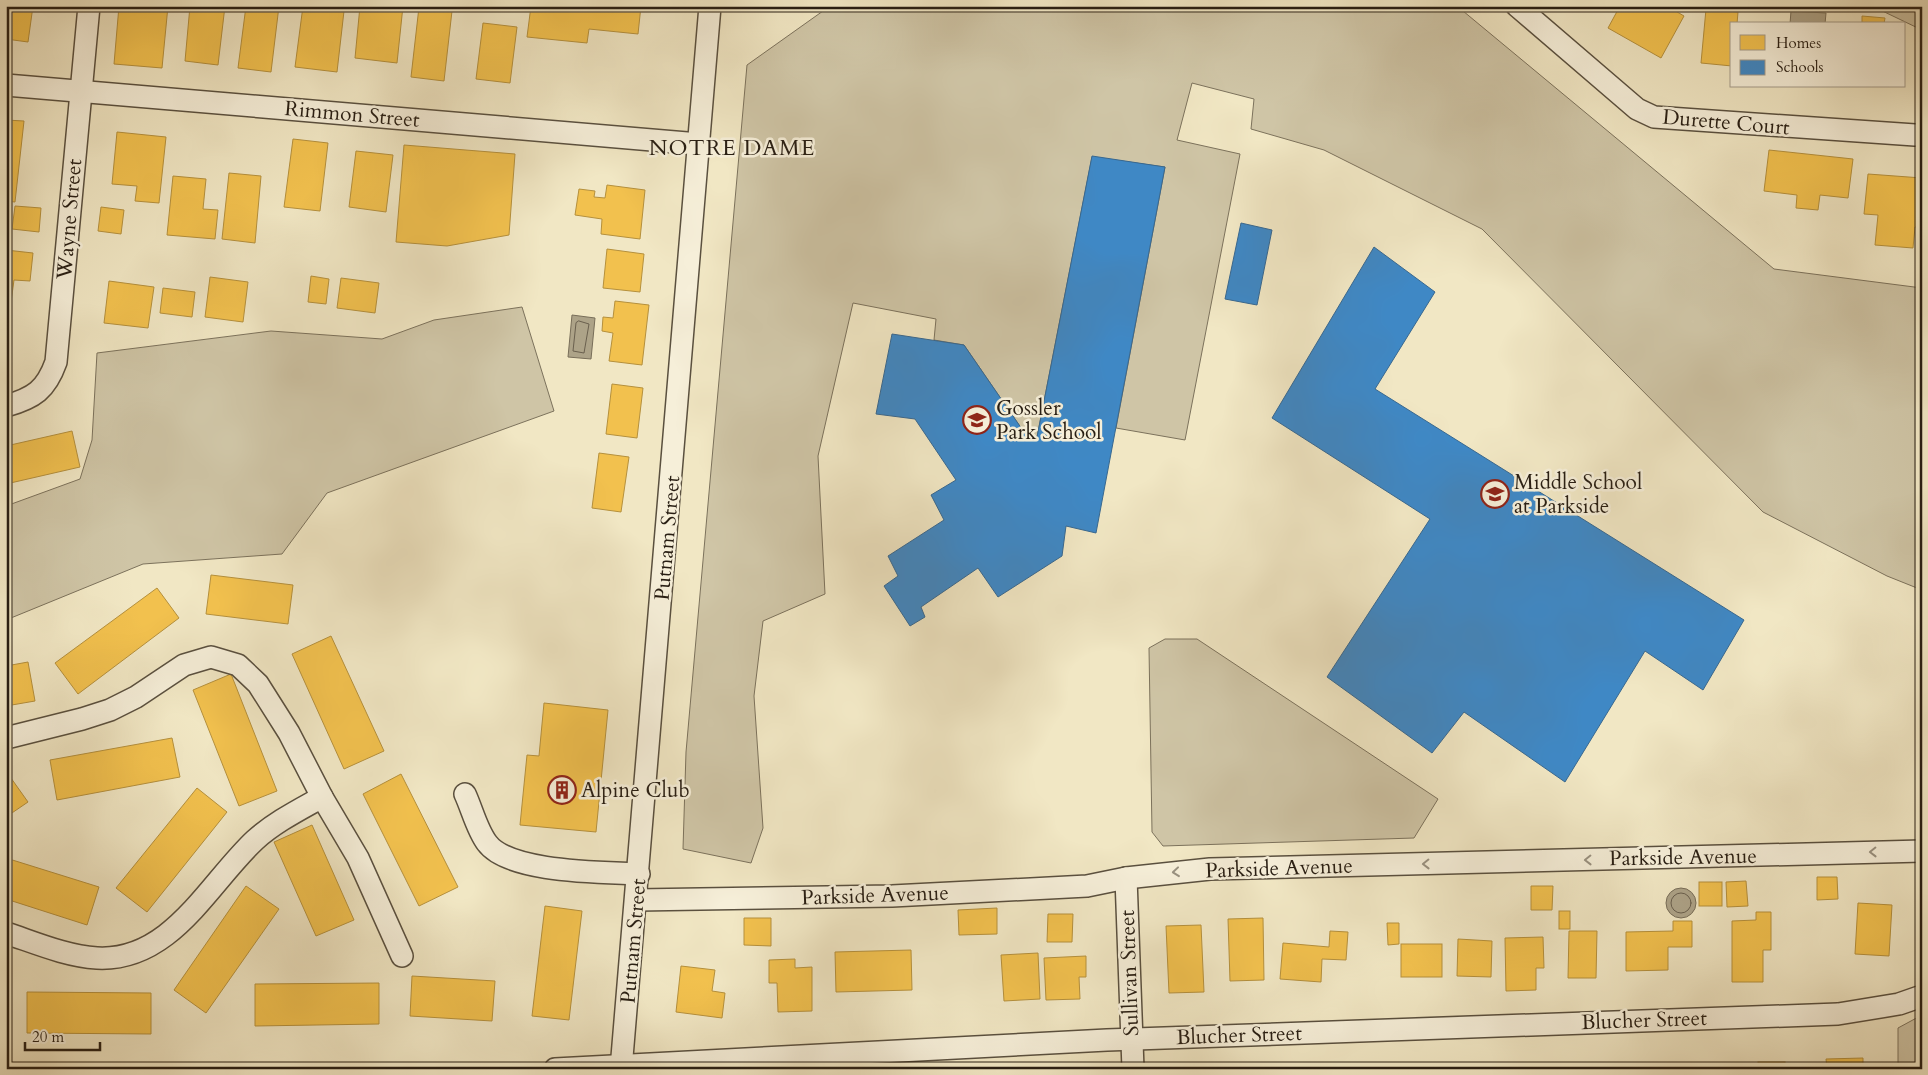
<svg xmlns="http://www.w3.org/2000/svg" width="1928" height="1075" font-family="Cardo,serif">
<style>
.green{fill:#cfc5a6;stroke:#7c725c}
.water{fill:#ada388;stroke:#786e59}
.homes{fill:#f2c14e;stroke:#b5903c}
.schools{fill:#3f88c5;stroke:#386890}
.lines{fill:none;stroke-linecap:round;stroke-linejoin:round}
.shore{stroke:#6a604e;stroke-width:1}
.street-casing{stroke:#5a503f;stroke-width:24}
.street{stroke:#f6efd9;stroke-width:21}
.oneway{stroke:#999180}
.labels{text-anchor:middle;stroke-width:5;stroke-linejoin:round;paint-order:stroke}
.street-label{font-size:21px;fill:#281e13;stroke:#f6efd9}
.poi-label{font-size:21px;fill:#281e13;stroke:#f6efd9;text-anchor:start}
.neighbourhood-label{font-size:22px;letter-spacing:1px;fill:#281e13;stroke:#f6efd9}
</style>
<rect width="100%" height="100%" fill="#f1e7c4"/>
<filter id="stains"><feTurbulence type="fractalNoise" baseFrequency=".004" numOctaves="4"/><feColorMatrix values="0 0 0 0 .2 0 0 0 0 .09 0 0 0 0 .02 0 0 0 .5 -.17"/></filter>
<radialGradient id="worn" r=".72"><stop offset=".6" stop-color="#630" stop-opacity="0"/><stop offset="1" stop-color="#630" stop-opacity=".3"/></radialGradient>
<!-- green -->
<g class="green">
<polygon points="830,6 1457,6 1774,269 1922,288 1922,590 1887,576 1763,512 1482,229 1324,150 1251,129 1254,99 1192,83 1177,140 1240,154 1185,440 1116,428 1165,167 1092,157 1037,437 1026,435 964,345 934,340 936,319 853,303 818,456 825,594 763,621 754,696 763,828 751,863 683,849 686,752 747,65"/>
<polygon points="1872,6 1922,6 1922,30"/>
<polygon points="522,307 554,411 327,493 282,554 143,564 6,620 6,506 80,479 92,440 97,353 271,331 382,339 434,320"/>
<polygon points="1165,639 1197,639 1438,799 1414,838 1163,846 1152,832 1149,648"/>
<polygon points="1922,1015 1922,1069 1898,1069 1898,1028"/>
</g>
<!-- water -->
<g class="water">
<polygon points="1791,11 1826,13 1825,24 1790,24"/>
<polygon points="572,315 595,318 591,359 568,357"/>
<circle cx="1681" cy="903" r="15"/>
</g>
<!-- homes -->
<g class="homes">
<polygon points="6,6 33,6 28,42 6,39"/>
<polygon points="119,6 168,6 162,68 114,64"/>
<polygon points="190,6 225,6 218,65 185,61"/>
<polygon points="246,6 279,6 271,72 238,68"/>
<polygon points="303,6 344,11 337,72 295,67"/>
<polygon points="360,6 403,6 397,63 355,58"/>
<polygon points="531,6 641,6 638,34 589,29 587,43 527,37"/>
<polygon points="1620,6 1667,6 1684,16 1661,58 1608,28"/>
<polygon points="419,7 452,11 444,81 411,77"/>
<polygon points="1706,9 1738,12 1737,24 1732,24 1732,66 1701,63"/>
<polygon points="1862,16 1885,18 1884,24 1862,24"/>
<polygon points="483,23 517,27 510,83 476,79"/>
<polygon points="6,120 24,121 15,202 6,201"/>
<polygon points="117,132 166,137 159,203 135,201 137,186 112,184"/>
<polygon points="293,139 328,143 320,211 284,207"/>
<polygon points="404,145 515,154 509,235 447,246 396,242"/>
<polygon points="1769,150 1853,159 1848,198 1820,195 1818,210 1796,208 1797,195 1764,191"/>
<polygon points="356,151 393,155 386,212 349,207"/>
<polygon points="229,173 261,176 255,243 222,239"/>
<polygon points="1868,174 1922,178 1922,227 1915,227 1913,248 1875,245 1878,215 1864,214"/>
<polygon points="173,176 206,179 203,209 218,210 215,239 167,235"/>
<polygon points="607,185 645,190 640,239 601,234 602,219 575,215 579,189 595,191 594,197 605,198"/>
<polygon points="15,206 41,208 39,232 12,229"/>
<polygon points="101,207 124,210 121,234 98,231"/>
<polygon points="607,249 644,254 640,292 603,288"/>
<polygon points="6,250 33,253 30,281 14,280 6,339"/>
<polygon points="311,276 329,279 326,304 308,302"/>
<polygon points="210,277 248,282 243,322 205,317"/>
<polygon points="341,278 379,283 375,313 337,308"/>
<polygon points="109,281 154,287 148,328 104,323"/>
<polygon points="163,288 195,292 192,317 160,313"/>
<polygon points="615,301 649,305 642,365 609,361 613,333 602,331 603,317 613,318"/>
<polygon points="612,384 643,388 637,438 606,434"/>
<polygon points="72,431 80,467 6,484 6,446"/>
<polygon points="599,453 629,457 621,512 592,508"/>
<polygon points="211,575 293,585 288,624 206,614"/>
<polygon points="157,588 179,618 78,694 55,663"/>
<polygon points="331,636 384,751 344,769 292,654"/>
<polygon points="28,662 35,701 6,706 6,666"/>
<polygon points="231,674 277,791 239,806 193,690"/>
<polygon points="544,703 608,710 596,832 520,825 527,755 539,756"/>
<polygon points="172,738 180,777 57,800 50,760"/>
<polygon points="6,771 28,802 6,817"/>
<polygon points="401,774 458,887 419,906 363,794"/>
<polygon points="197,788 227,812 147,912 116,888"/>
<polygon points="312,825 354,920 316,936 274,842"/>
<polygon points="6,858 99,887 87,925 6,899"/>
<polygon points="1817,877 1837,877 1838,899 1817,900"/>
<polygon points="1746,881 1748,906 1727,907 1726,882"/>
<rect x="1699" y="882" width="23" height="24"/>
<polygon points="246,886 279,909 206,1013 174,990"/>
<polygon points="1531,886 1553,886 1552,910 1531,910"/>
<polygon points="1858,903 1892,905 1889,956 1855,954"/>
<polygon points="545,906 582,911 569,1020 532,1016"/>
<polygon points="997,908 997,934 959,935 958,910"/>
<rect x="1559" y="911" width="11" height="18"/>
<polygon points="1756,912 1771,912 1771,950 1763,950 1763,982 1732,982 1732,921 1756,920"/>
<polygon points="1048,914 1073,914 1072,942 1047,942"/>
<polygon points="744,918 771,918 771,946 744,945"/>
<polygon points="1263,918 1264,980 1230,981 1228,919"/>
<polygon points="1673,921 1692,921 1692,947 1668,947 1668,970 1626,971 1626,932 1673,931"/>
<polygon points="1387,923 1399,923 1399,944 1388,945"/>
<polygon points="1201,925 1204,992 1169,993 1166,926"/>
<polygon points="1330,931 1348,932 1346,960 1322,959 1321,982 1280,979 1283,943 1329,947"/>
<polygon points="1569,931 1597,931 1596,978 1568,978"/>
<polygon points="1543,937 1544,968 1536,968 1536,990 1506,991 1505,938"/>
<polygon points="1458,939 1492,941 1491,977 1457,976"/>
<rect x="1401" y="944" width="41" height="33"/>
<polygon points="911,950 912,990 836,992 835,952"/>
<polygon points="1038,953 1040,999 1004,1001 1001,955"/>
<polygon points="1086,956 1086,977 1079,977 1080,999 1046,1000 1044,958"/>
<polygon points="795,959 795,968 812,967 812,1011 778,1012 777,983 769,983 769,960"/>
<polygon points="681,966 715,970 712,991 725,993 722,1018 676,1012"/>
<polygon points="412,976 495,981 492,1021 410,1016"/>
<polygon points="379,983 379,1024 255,1026 255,984"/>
<polygon points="27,992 151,993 151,1034 27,1033"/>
<polygon points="1863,1058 1863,1069 1827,1069 1826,1059"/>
<rect x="1758" y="1062" width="27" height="7"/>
</g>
<!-- schools -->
<g class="schools">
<polygon points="1092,156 1165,167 1096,533 1066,526 1062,556 998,597 978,568 921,607 925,617 910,626 884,586 898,576 888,556 944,520 931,495 956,480 915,419 876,414 892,334 964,345 1026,435 1037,437"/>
<polygon points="1241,223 1272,230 1257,305 1225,299"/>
<polygon points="1374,247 1435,292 1375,389 1744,620 1703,690 1645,651 1565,782 1464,712 1432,753 1327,677 1430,519 1272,418"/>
</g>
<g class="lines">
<!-- shore -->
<g class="shore">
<polygon points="579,321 589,324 584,353 573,351 576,323"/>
<circle cx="1681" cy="903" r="10"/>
</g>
<defs>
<g id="street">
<polyline points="1517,6 1637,109 1654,117 1915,135"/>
<polyline points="6,85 699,144"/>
<path d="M6 406C34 398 46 390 56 362L89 6"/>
<polyline points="6,738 82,719 110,710 136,697 184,665 211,657 238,665 258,684 289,733 322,797 358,858 402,956"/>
<path d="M465 794C472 809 477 830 487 843 509 873 603 872 639 874"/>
<polyline points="1126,878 1133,1069"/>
<polyline points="637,900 892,896 1087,886 1126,878 1210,869 1922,851"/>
<path d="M6 933C36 943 66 956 97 958 171 962 208 884 255 840 275 822 299 810 322 797"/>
<polyline points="555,1069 1107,1040 1838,1014 1899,1004 1922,996"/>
<polyline points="621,1069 710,6"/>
</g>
</defs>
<!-- street casing -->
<use href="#street" class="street-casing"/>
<!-- street -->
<use href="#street" class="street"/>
</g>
<!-- one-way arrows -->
<defs><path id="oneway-chevron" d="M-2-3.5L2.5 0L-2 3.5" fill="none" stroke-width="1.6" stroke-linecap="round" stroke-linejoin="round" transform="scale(1.25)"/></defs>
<g class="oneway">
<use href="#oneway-chevron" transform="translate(1873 852) rotate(179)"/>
<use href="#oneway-chevron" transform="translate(1588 860) rotate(179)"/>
<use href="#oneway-chevron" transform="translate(1426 864) rotate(179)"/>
<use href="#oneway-chevron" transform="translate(1176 872) rotate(174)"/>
</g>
<!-- icons -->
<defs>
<symbol id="school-ring" viewBox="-11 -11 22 22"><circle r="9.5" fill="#f6efd9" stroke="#8f2418" stroke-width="1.5"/><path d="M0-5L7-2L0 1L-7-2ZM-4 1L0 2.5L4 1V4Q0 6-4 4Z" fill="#8f2418"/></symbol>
<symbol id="building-ring" viewBox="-11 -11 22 22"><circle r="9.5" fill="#f6efd9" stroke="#8f2418" stroke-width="1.5"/><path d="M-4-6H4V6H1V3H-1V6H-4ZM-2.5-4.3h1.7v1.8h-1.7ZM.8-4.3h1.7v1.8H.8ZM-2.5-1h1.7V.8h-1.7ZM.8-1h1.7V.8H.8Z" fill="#8f2418"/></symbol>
</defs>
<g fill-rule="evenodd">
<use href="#school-ring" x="961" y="404" width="32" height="32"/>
<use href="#school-ring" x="1479" y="478" width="32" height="32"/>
<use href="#building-ring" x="546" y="774" width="32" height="32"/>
</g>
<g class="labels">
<!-- street labels -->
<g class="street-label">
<text transform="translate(352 114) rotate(5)" y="7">Rimmon Street</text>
<text transform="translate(1726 122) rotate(5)" y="7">Durette Court</text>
<text transform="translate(69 219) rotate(-85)" y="7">Wayne Street</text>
<text transform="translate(667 538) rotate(-85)" y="7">Putnam Street</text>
<text transform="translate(1683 857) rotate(-1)" y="7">Parkside Avenue</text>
<text transform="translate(1279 868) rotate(-2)" y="7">Parkside Avenue</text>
<text transform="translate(875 895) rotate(-2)" y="7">Parkside Avenue</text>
<text transform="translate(633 941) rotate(-85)" y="7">Putnam Street</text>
<text transform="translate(1129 973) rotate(-92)" y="7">Sullivan Street</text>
<text transform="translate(1644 1020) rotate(-2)" y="7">Blucher Street</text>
<text transform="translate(1239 1035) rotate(-2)" y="7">Blucher Street</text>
</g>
<!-- poi labels -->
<g class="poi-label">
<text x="996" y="415">Gossler<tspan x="996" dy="24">Park School</tspan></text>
<text x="1514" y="489">Middle School<tspan x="1514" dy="24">at Parkside</tspan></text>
<text x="581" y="797">Alpine Club</text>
</g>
<!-- neighbourhood labels -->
<g class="neighbourhood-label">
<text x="732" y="155">NOTRE DAME</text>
</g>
</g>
<!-- margin -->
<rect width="1928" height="1075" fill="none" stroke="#f1e7c4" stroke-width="25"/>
<rect x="8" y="8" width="1913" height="1060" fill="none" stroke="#281e13" stroke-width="2.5"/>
<rect x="12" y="12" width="1903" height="1050" fill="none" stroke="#281e13"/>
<!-- legend -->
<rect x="1730" y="22" width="175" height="65" fill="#f6efd9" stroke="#a49b8a"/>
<rect x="1740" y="35" width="25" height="15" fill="#f2c14e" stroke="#a49b8a"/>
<text x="1776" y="48" font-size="15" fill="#281e13">Homes</text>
<rect x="1740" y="60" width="25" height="15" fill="#3f88c5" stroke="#a49b8a"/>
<text x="1776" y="72" font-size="15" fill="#281e13">Schools</text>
<!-- scale -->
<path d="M25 1042v8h75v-8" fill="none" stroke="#281e13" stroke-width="2.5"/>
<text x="32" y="1042" font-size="15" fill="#281e13" stroke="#f6efd9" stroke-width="4" paint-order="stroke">20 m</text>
<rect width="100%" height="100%" filter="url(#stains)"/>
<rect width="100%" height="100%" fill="url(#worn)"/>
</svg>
